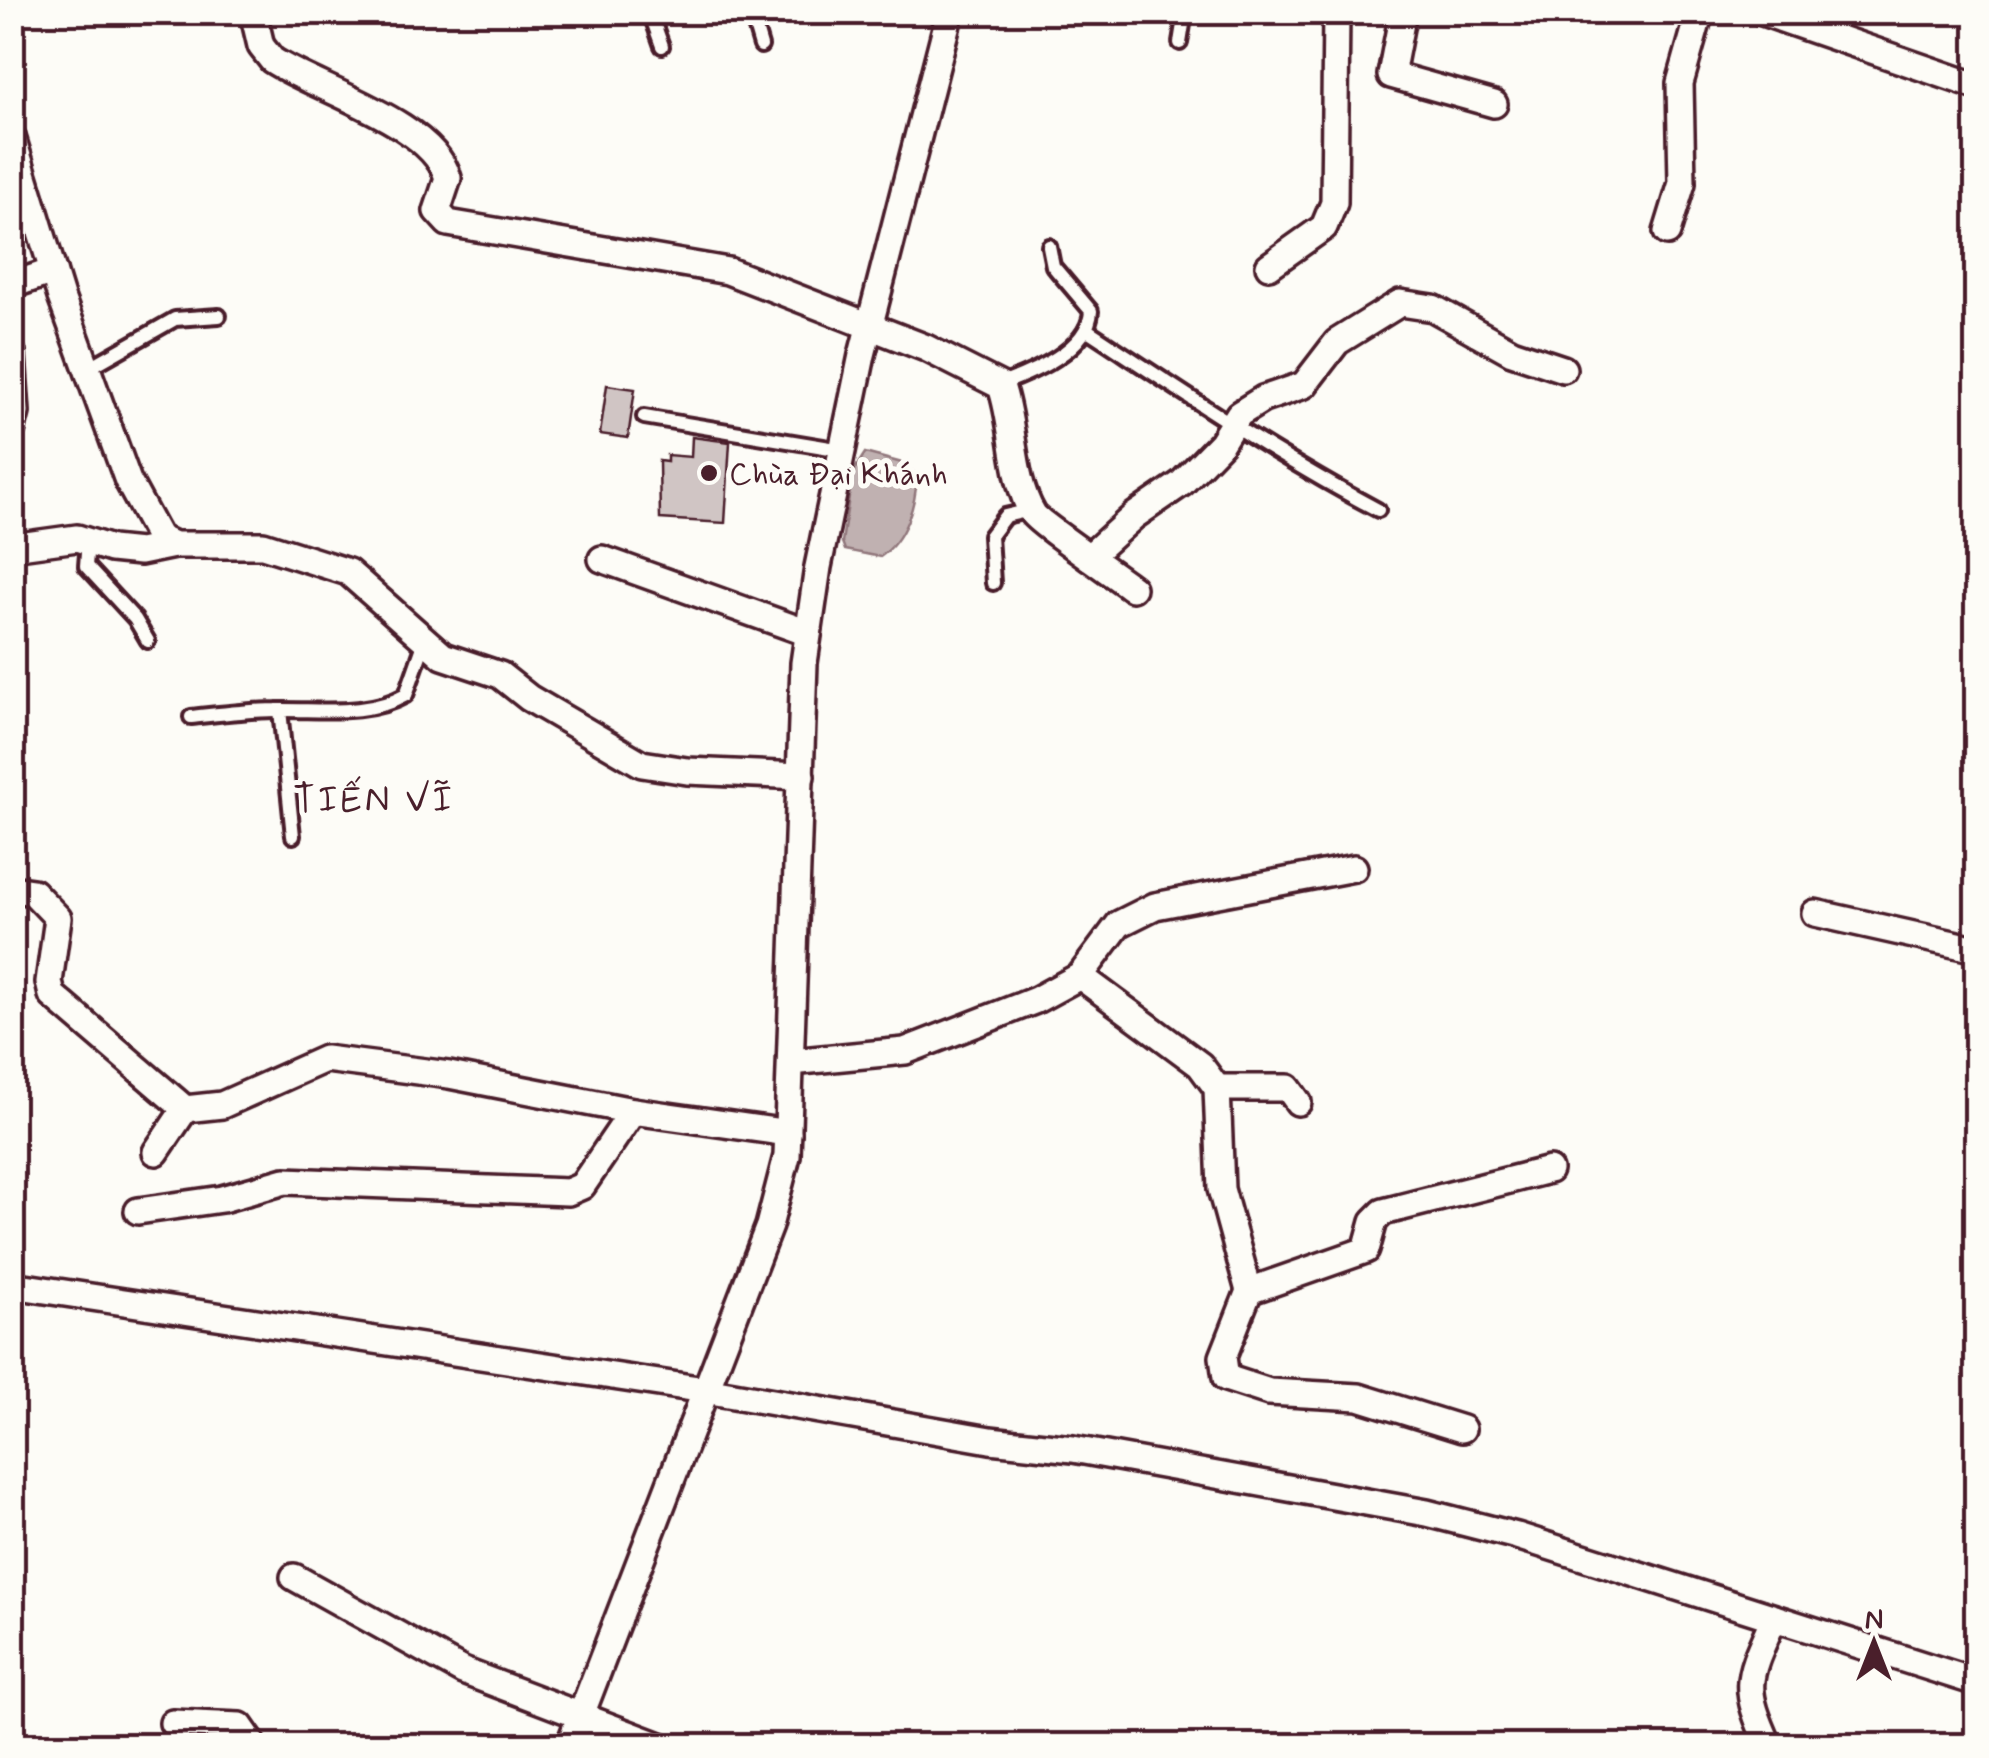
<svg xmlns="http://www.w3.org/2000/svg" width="1989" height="1758" font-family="Mynerve,sans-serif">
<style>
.water{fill:#c0b1b1;stroke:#91777b;stroke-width:2.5}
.building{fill:#d0c5c4;stroke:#4a1f2b;stroke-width:2.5}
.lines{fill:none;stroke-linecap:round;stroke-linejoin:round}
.service-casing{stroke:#4a1f2b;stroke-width:20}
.minor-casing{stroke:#4a1f2b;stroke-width:32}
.service{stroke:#fdfcf7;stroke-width:12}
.minor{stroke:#fdfcf7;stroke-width:25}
.poi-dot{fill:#4a1f2b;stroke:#fdfcf7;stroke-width:4}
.labels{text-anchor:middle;stroke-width:10;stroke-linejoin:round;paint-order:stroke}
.poi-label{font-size:32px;fill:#4a1f2b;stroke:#fdfcf7;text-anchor:start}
.quarter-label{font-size:38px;letter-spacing:2.5px;fill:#4a1f2b;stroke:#fdfcf7}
</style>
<rect width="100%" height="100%" fill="#fdfcf7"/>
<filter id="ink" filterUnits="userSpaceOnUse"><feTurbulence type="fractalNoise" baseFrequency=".01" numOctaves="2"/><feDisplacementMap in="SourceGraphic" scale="20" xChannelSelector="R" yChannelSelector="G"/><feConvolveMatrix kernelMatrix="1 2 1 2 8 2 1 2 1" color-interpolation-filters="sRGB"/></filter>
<g filter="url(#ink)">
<!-- water -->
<path class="water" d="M865 453 902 463 917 475C916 505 905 540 880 557L845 550 842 542 853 472Z"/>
<!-- building -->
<g class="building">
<polygon points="607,385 635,389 628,438 600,434"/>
<polygon points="692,437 730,442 725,523 660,519 659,461 667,462 667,455 691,457"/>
</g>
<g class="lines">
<defs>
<g id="service">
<polyline points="650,12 662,46"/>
<polyline points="751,12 761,46"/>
<polyline points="1180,43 1185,12"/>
<path d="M1086 329C1182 392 1277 457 1378 510"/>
<polyline points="87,369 175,319 219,316"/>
<path d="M999 385C1031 373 1089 350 1091 311L1053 266 1049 246"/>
<polyline points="644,417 842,450"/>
<polyline points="88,541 86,566 135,619 148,641"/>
<polyline points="993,583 990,536 1005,516 1031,510"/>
<polyline points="280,710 293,836"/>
<path d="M191 717C219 714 248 710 276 710 320 709 367 717 406 695L425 641"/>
</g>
<g id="minor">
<path d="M253 12 261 46 272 60C318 90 432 122 448 178L437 211 448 223 728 271 926 348 1001 386C1015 426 1011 477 1033 514 1039 523 1116 576 1132 588"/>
<polyline points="1403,12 1391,75 1494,104"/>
<polyline points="1762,12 1976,86"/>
<polyline points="12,137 61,297 128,481 159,538 174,545 263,545 348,572 443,656 500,675 529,698 642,764 687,771 801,776"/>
<polyline points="1667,232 1682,183 1680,83 1700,12"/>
<polyline points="1269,266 1324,227 1334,203 1336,12"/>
<polyline points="12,285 53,271"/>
<polyline points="12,353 16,412 12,428"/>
<polyline points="12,547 77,538 111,549 140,552 174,545"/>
<polyline points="1089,557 1134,516 1182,483 1221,443 1239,414 1263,399 1304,385 1337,342 1400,303 1433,308 1512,352 1563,369"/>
<polyline points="602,559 808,633"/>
<polyline points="12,889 33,892 58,918 49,982 52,995 185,1109"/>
<polyline points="1815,913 1976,949"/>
<polyline points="1080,976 1200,1065 1217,1088 1221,1189 1249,1291 1223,1357 1226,1378 1269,1392 1359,1397 1462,1429"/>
<polyline points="791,1062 905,1051 1036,1000 1080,976 1119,924 1155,906 1354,868"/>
<polyline points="1217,1088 1288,1088 1298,1102"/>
<polyline points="156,1152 185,1109 222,1105 325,1059 449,1075 633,1111 788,1133"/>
<polyline points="138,1211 222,1199 285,1181 568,1192 582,1186 633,1111"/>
<polyline points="12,1285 705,1390 990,1440 1073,1449 1427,1513 1517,1536 1976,1682"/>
<polyline points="1249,1291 1366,1250 1374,1221 1383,1212 1549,1170"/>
<polyline points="294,1577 463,1671 660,1746"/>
<polyline points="173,1723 240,1726 254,1746"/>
<polyline points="569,1746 769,1226 787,1156 804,663 818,567 862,355 950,12"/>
<path d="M1769 1746C1741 1684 1747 1679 1774 1618"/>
</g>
</defs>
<!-- service casing -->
<use href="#service" class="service-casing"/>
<!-- minor casing -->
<use href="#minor" class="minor-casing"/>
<!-- service -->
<use href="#service" class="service"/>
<!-- minor -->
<use href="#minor" class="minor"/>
</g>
</g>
<!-- markers -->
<circle class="poi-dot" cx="709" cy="473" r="10"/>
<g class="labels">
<!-- poi labels -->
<g class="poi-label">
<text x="729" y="484">Chùa Đại Khánh</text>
</g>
<!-- quarter labels -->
<g class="quarter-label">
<text x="374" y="811">TIẾN VĨ</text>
</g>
</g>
<!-- margin -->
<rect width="1989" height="1758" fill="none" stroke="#fdfcf7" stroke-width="50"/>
<rect x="25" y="25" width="1939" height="1708" fill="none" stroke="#4a1f2b" stroke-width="4" filter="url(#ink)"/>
<!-- north arrow -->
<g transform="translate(1874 1643)" stroke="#fdfcf7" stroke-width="8" paint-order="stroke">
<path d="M0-8L18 38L0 25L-18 38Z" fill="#4a1f2b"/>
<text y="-15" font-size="28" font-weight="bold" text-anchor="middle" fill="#4a1f2b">N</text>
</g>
</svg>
